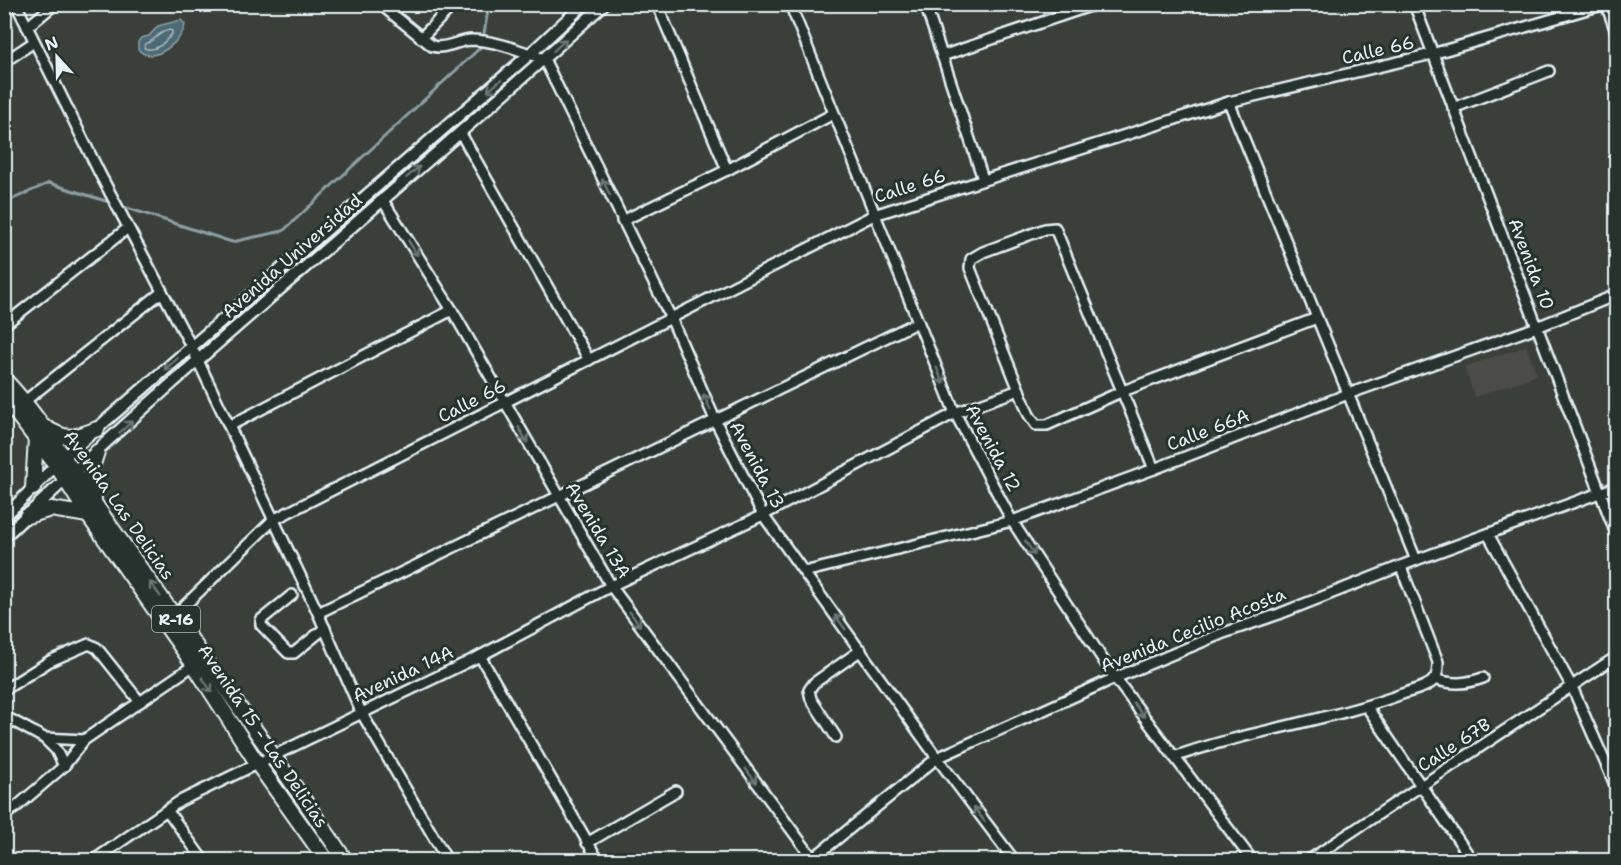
<svg xmlns="http://www.w3.org/2000/svg" width="1621" height="865" font-family="'Shantell Sans',sans-serif">
<style>
.built{fill:#4b4c46}
.water{fill:#4d6973;stroke:#8b9fa8;stroke-width:1.5}
.lines{fill:none;stroke-linecap:round;stroke-linejoin:round}
.shore{stroke:#aabbc3;stroke-width:1.5}
.stream{stroke:#8b9fa8;stroke-width:3}
.minor-casing{stroke:#e8f1f8;stroke-width:14}
.tertiary-casing{stroke:#e8f1f8;stroke-width:15}
.primary-casing{stroke:#e8f1f8;stroke-width:18}
.minor{stroke:#26332d;stroke-width:9}
.tertiary{stroke:#26332d;stroke-width:10}
.primary{stroke:#26332d;stroke-width:14}
.oneway{stroke:#6a7674}
.labels{text-anchor:middle;stroke-width:6;stroke-linejoin:round;paint-order:stroke}
.shield{fill:#26332d;stroke:#aeb8bb;stroke-width:1.5}
.shield-label{font-size:16px;font-weight:bold;fill:#e8f1f8}
.street-label{font-size:18px;fill:#e8f1f8;stroke:#26332d}
</style>
<rect width="100%" height="100%" fill="#3a4039"/>
<filter id="ink" filterUnits="userSpaceOnUse"><feTurbulence type="fractalNoise" baseFrequency=".0167" numOctaves="2"/><feDisplacementMap in="SourceGraphic" scale="12" xChannelSelector="R" yChannelSelector="G"/><feConvolveMatrix kernelMatrix="1 2 1 2 8 2 1 2 1" color-interpolation-filters="sRGB"/></filter>
<g filter="url(#ink)">
<!-- built -->
<polygon class="built" points="1526,346 1537,375 1475,397 1464,367"/>
<!-- water -->
<path class="water" d="M181 20 185 24C184 40 152 67 138 49V42L141 38 149 36 158 26Z"/>
<g class="lines">
<!-- shore -->
<path class="shore" d="M169 30 172 31V34C165 42 156 53 144 48L145 44C155 41 158 32 169 30Z"/>
<!-- stream -->
<g class="stream">
<polyline points="4,203 49,183 112,203"/>
<polyline points="118,205 232,242 283,231 482,46 489,4"/>
</g>
<defs>
<g id="minor">
<polyline points="16,4 100,174 191,346 318,613 361,712 447,860"/>
<path d="M380 4 432 46C445 50 458 40 472 40 498 41 521 51 544 59L671 318 716 422 763 515 937 758 1014 860"/>
<polyline points="657,4 727,170"/>
<polyline points="790,4 955,413 1012,521 1115,678 1252,860"/>
<polyline points="925,4 983,179"/>
<polyline points="1414,4 1616,534"/>
<polyline points="1606,4 1616,32"/>
<polyline points="27,27 55,4"/>
<polyline points="421,38 454,4"/>
<polyline points="942,56 1096,4"/>
<polyline points="4,62 34,42"/>
<polyline points="1229,102 1416,560"/>
<polyline points="1453,108 1549,71"/>
<polyline points="460,132 589,360"/>
<polyline points="382,199 452,310 611,586 814,860"/>
<polyline points="622,221 727,170 833,114"/>
<polyline points="4,325 128,228"/>
<polyline points="25,401 162,292"/>
<polyline points="229,426 452,310"/>
<polyline points="1154,469 1055,228 1045,229 983,252 971,259 970,268 1029,415 1036,425 1047,425 1123,391 1317,318"/>
<polyline points="1488,534 1572,687 1616,787"/>
<polyline points="804,572 1012,521 1154,469 1348,394 1537,327 1616,295"/>
<polyline points="292,595 261,620 261,625 288,653 294,653 325,628"/>
<polyline points="318,613 918,322"/>
<polyline points="174,616 273,520 874,215 1229,102 1432,54 1605,4"/>
<polyline points="480,656 611,586 763,515 955,413 1019,390"/>
<path d="M1434 679C1453 685 1465 684 1483 678"/>
<polyline points="4,690 50,661 89,644 97,648 140,702"/>
<polyline points="1367,707 1472,860"/>
<polyline points="4,716 44,738 84,740"/>
<polyline points="836,737 811,699 809,690 814,683 861,650"/>
<polyline points="44,738 56,750 64,766"/>
<path d="M1174 757C1249 730 1330 721 1405 693 1414 690 1428 687 1434 680 1438 675 1438 668 1438 662L1401 567"/>
<polyline points="167,810 203,860"/>
<polyline points="4,815 15,808 64,766 84,740 194,665"/>
<polyline points="587,843 676,791"/>
<polyline points="94,860 180,801 480,656 598,860"/>
<polyline points="811,860 937,758 1115,678 1221,634 1279,614 1416,560 1616,487"/>
<polyline points="1309,860 1616,657"/>
</g>
<g id="tertiary">
<polyline points="4,517 64,457 530,54 584,4"/>
<path d="M4 537C198 352 407 185 604 4"/>
</g>
<g id="primary">
<path d="M4 379C47 424 76 480 113 530 191 640 270 749 345 860"/>
<polyline points="4,397 56,465 88,515 194,665 257,763 326,860"/>
<path d="M46 428C67 441 75 438 97 429"/>
<polyline points="33,488 36,438"/>
<polyline points="94,498 90,473 97,452"/>
<polyline points="27,516 51,509 88,515"/>
</g>
</defs>
<!-- minor casing -->
<use href="#minor" class="minor-casing"/>
<!-- tertiary casing -->
<use href="#tertiary" class="tertiary-casing"/>
<!-- primary casing -->
<use href="#primary" class="primary-casing"/>
<!-- minor -->
<use href="#minor" class="minor"/>
<!-- tertiary -->
<use href="#tertiary" class="tertiary"/>
<!-- primary -->
<use href="#primary" class="primary"/>
</g>
<!-- one-way arrows -->
<defs><path id="oneway-shaft" d="M-6 0H5M1.5-3L5.5 0L1.5 3" fill="none" stroke-width="1.6" stroke-linecap="round" stroke-linejoin="round" transform="scale(1.5)"/></defs>
<g class="oneway">
<use href="#oneway-shaft" transform="translate(560 45) rotate(-42)"/>
<use href="#oneway-shaft" transform="translate(494 86) rotate(139)"/>
<use href="#oneway-shaft" transform="translate(413 172) rotate(-41)"/>
<use href="#oneway-shaft" transform="translate(606 187) rotate(-116)"/>
<use href="#oneway-shaft" transform="translate(413 248) rotate(58)"/>
<use href="#oneway-shaft" transform="translate(171 364) rotate(139)"/>
<use href="#oneway-shaft" transform="translate(940 376) rotate(68)"/>
<use href="#oneway-shaft" transform="translate(707 402) rotate(-114)"/>
<use href="#oneway-shaft" transform="translate(126 427) rotate(-42)"/>
<use href="#oneway-shaft" transform="translate(523 435) rotate(60)"/>
<use href="#oneway-shaft" transform="translate(1030 548) rotate(57)"/>
<use href="#oneway-shaft" transform="translate(155 589) rotate(-126)"/>
<use href="#oneway-shaft" transform="translate(635 619) rotate(54)"/>
<use href="#oneway-shaft" transform="translate(840 622) rotate(-126)"/>
<use href="#oneway-shaft" transform="translate(207 685) rotate(57)"/>
<use href="#oneway-shaft" transform="translate(1139 710) rotate(53)"/>
<use href="#oneway-shaft" transform="translate(751 776) rotate(54)"/>
<use href="#oneway-shaft" transform="translate(979 814) rotate(-127)"/>
</g>
</g>
<g class="labels">
<!-- shield labels -->
<rect class="shield" x="152" y="606" width="48" height="26" rx="4.5"/>
<g class="shield-label">
<text x="176" y="625">R-16</text>
</g>
<!-- street labels -->
<g class="street-label">
<text transform="translate(1378 50) rotate(-13)" y="6">Calle 66</text>
<text transform="translate(910 186) rotate(-18)" y="6">Calle 66</text>
<text transform="translate(292 256) rotate(-41)" y="6">Avenida Universidad</text>
<text transform="translate(1531 264) rotate(69)" y="6">Avenida 10</text>
<text transform="translate(472 401) rotate(-27)" y="6">Calle 66</text>
<text transform="translate(1208 430) rotate(-21)" y="6">Calle 66A</text>
<text transform="translate(993 448) rotate(62)" y="6">Avenida 12</text>
<text transform="translate(757 465) rotate(62)" y="6">Avenida 13</text>
<text transform="translate(119 505) rotate(55)" y="6">Avenida Las Delicias</text>
<text transform="translate(598 530) rotate(59)" y="6">Avenida 13A</text>
<text transform="translate(1193 630) rotate(-22)" y="6">Avenida Cecilio Acosta</text>
<text transform="translate(403 674) rotate(-25)" y="6">Avenida 14A</text>
<text transform="translate(263 736) rotate(56)" y="6">Avenida 15 - Las Delicias</text>
<text transform="translate(1454 745) rotate(-33)" y="6">Calle 67B</text>
</g>
</g>
<!-- margin -->
<rect width="1621" height="865" fill="none" stroke="#26332d" stroke-width="24"/>
<rect x="12" y="12" width="1597" height="841" fill="none" stroke="#e8f1f8" stroke-width="2" filter="url(#ink)"/>
<!-- north arrow -->
<g transform="translate(57 57) rotate(338)" stroke="#26332d" stroke-width="4.5" paint-order="stroke">
<path d="M0-4.5L10 22L0 15L-10 22Z" fill="#e8f1f8"/>
<text y="-9" font-size="16" font-weight="bold" text-anchor="middle" fill="#e8f1f8">N</text>
</g>
</svg>
